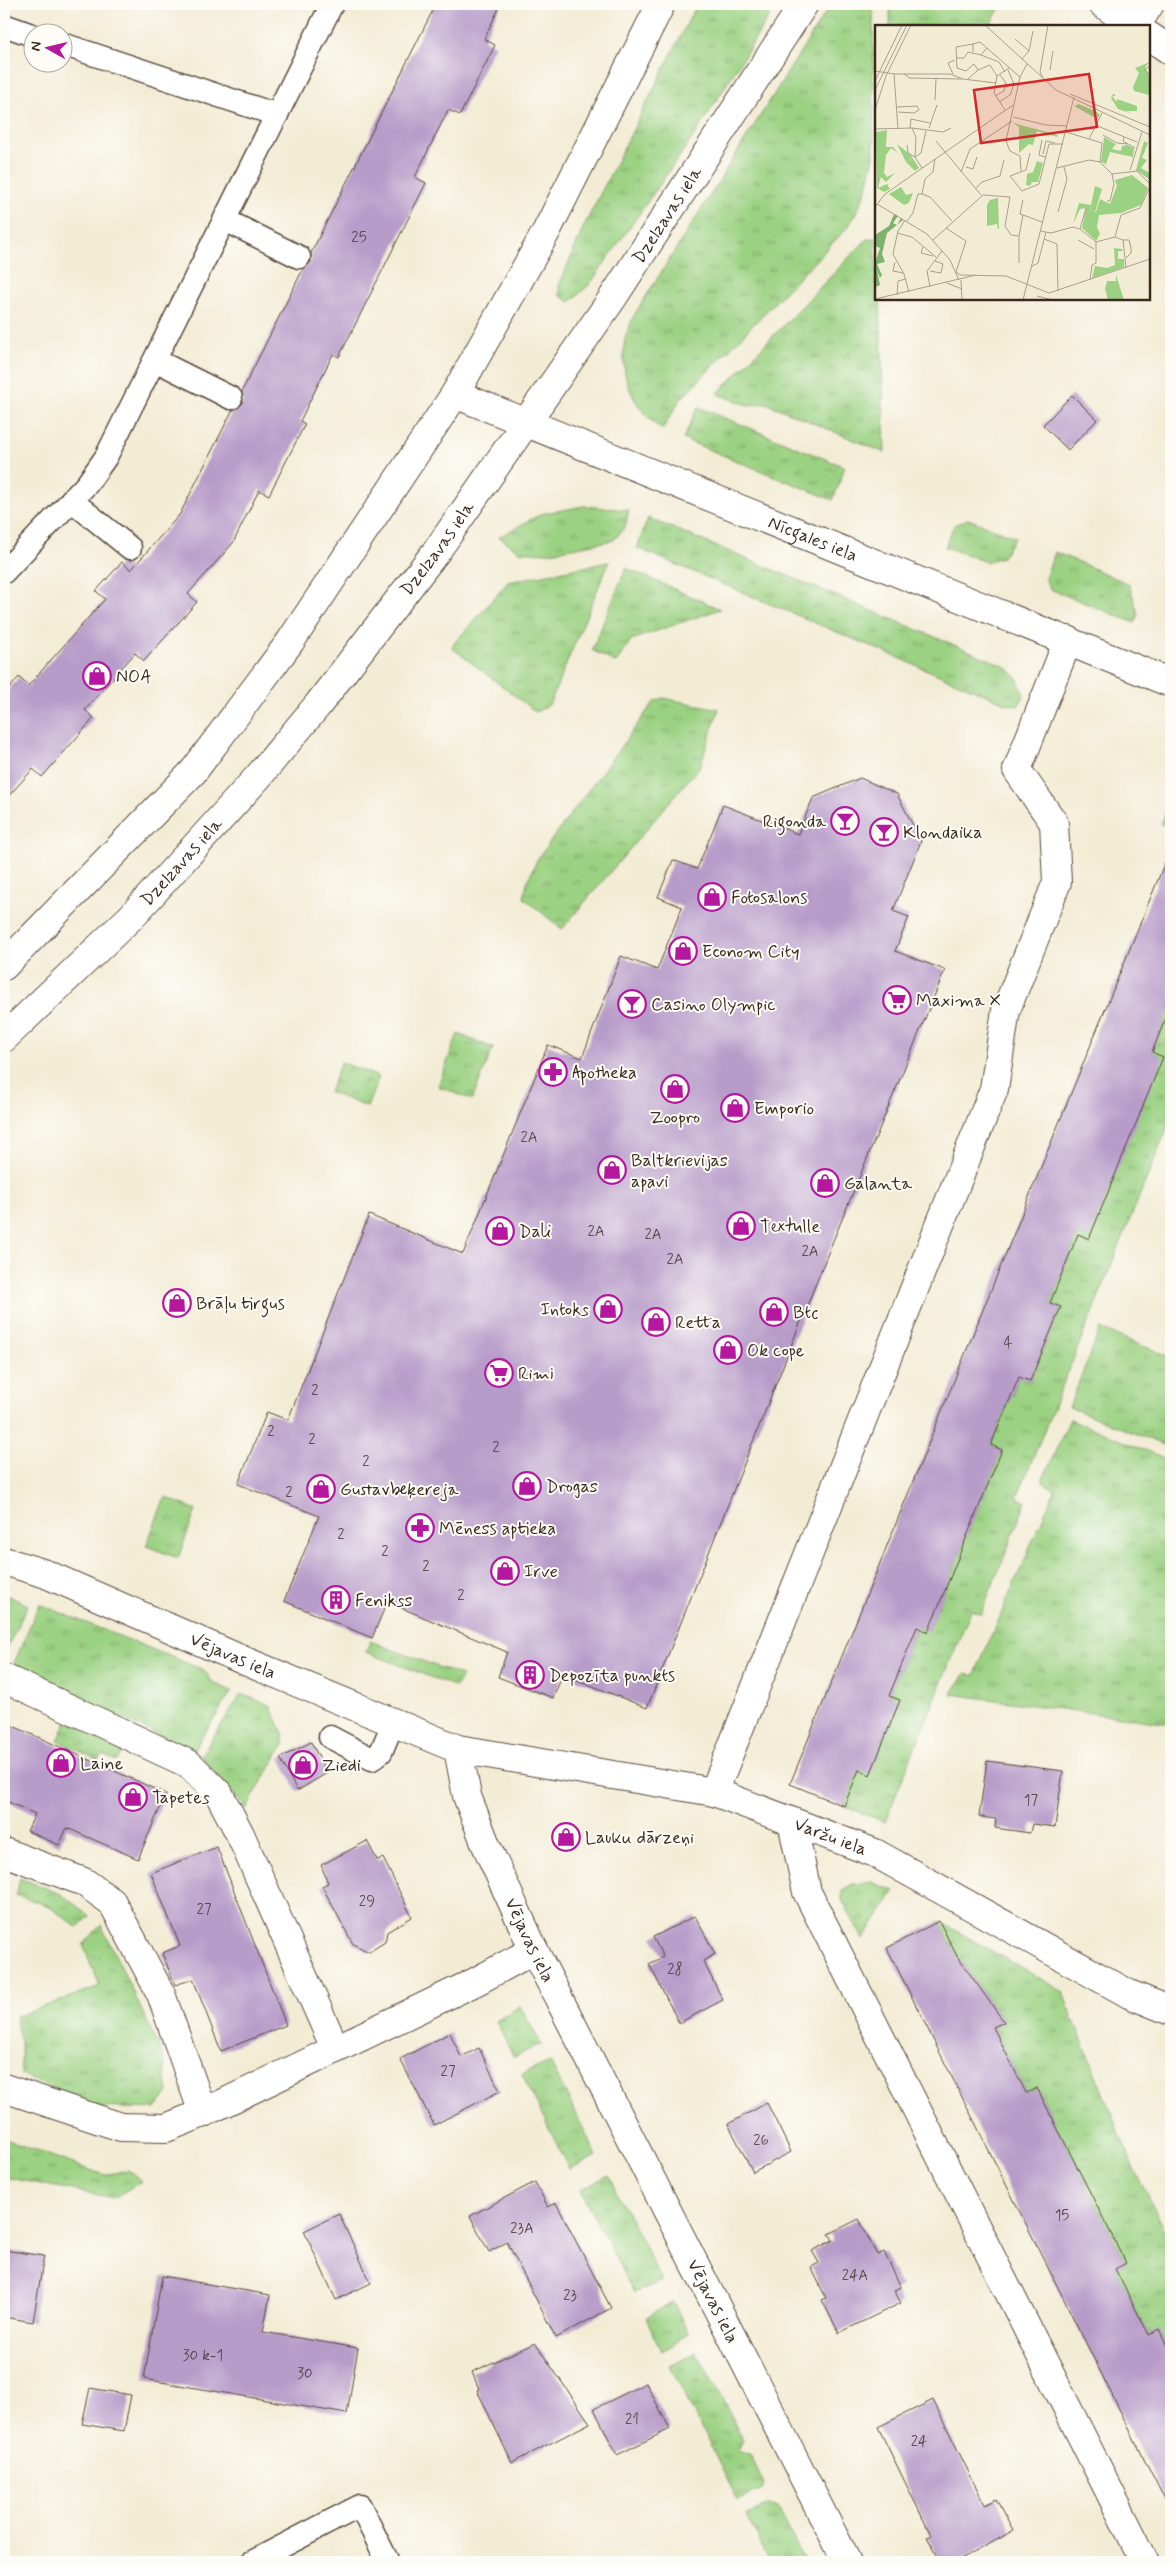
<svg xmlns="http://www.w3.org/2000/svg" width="1175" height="2566" font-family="Mynerve,sans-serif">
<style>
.grass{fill:url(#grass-tufts);stroke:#6b7e50}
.building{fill:#b79bc9}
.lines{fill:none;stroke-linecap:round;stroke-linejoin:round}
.service-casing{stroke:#574739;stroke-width:25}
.minor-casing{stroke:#574739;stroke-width:30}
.tertiary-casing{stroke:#574739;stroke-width:30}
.secondary-casing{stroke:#574739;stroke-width:30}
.service{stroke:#fff;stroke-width:22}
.minor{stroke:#fff;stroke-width:28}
.tertiary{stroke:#fff;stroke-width:28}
.secondary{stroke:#fff;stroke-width:28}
.labels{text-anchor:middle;stroke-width:4;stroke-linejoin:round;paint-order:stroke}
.number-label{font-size:15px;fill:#5a4649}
.street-label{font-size:18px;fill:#3b2a1e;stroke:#fdfcf7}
.poi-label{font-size:18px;fill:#3b2a1e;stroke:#fdfcf7;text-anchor:start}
.inset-road{fill:none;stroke:#a99e8c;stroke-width:1}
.view{fill:#d62828;fill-opacity:0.15;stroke:#d62828;stroke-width:2.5}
.inset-edge{fill:none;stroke:#3b2a1e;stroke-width:2.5}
</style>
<defs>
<pattern id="grass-tufts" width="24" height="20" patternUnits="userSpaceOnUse" patternTransform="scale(1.25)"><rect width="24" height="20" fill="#9bd182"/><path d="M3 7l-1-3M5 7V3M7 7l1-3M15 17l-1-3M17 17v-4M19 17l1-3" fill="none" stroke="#80aa6a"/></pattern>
</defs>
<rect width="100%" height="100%" fill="#fdfcf7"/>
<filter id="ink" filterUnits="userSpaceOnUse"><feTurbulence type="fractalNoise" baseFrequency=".02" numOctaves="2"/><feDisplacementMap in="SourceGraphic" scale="10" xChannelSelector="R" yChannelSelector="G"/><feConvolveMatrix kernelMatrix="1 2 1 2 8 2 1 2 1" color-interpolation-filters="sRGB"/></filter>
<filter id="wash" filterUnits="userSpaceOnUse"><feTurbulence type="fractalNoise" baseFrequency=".0096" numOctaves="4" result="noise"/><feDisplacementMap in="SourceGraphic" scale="20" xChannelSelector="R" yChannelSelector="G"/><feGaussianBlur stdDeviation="1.12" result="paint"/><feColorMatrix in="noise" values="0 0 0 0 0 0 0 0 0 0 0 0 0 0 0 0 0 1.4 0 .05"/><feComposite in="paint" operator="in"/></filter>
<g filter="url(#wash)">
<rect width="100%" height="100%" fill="#f3ecd5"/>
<!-- grass -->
<g class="grass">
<polygon points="697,4 777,4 700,127 590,284 570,302 560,296 559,286 583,228"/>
<path d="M831 4H873L874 157 865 195 849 226 680 400 662 430C635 408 621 383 624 347 624 337 630 326 633 317Z"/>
<polygon points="890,4 1002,4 989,26 890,26"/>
<polygon points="876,238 876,299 880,299 885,453 766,403 748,405 717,394 867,239"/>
<polygon points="698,407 845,467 833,500 683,439"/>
<polygon points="584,506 629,510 625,527 614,540 546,553 519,551 499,537 541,514"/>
<polygon points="648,518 1005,666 1017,678 1024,696 1018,706 1008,704 637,548"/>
<polygon points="968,519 1015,537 1002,557 986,562 945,547 954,525"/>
<polygon points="1055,552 1129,584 1138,613 1135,623 1050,589 1045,578"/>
<polygon points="609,562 549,705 536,712 451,647 508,582"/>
<polygon points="626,568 720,609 631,640 616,663 592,650"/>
<polygon points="663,698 719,709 700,766 562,929 524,898 527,882 538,858 654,702"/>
<polygon points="1171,798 1171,828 1161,824"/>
<polygon points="1171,1005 1171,1119 1017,1497 1026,1502 981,1614 971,1610 885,1822 844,1806 859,1770 870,1774 900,1701 889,1696 917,1627 928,1631 1002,1450 991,1445 1019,1377 1030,1381 1061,1308 1050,1303 1078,1234 1088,1238 1162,1057 1152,1052"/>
<polygon points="458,1034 493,1048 472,1100 438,1086"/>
<polygon points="341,1062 379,1077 367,1107 329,1092"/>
<polygon points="1100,1329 1171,1357 1171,1448 1069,1407"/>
<polygon points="1070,1419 1171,1461 1171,1724 951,1694 966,1673 974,1676 1055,1490 1042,1481"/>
<polygon points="165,1497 196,1510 178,1558 146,1546"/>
<polygon points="4,1594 28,1605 4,1654"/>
<polygon points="39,1604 204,1670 213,1683 232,1691 193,1751 12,1668"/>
<polygon points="370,1641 462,1676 456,1687 366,1652"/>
<polygon points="241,1694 270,1705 283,1733 284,1744 246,1809 201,1756"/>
<polygon points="67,1721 126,1745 117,1761 103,1755 99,1760 58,1741"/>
<polygon points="20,1878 61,1894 90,1916 78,1928 49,1906 16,1895"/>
<polygon points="871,1882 895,1891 863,1939 842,1900 842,1890 853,1884"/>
<polygon points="939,1921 1062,1991 1133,2167 1171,2242 1171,2354 1159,2330 1149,2335 1115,2269 1126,2263 1037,2088 1026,2093 993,2027 1004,2021 957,1956"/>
<polygon points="101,1925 163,2055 168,2093 155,2109 97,2107 21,2075 21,2043 15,2017 100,1986 83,1945"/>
<polygon points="520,2006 541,2044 514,2057 496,2021"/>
<polygon points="550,2062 597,2156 569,2169 522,2074"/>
<polygon points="4,2139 104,2175 128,2170 142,2181 114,2198 4,2177"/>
<polygon points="608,2175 662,2281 634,2293 580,2190"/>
<polygon points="673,2302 689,2334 662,2351 646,2318"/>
<polygon points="697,2352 744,2441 737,2451 750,2454 764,2484 762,2490 738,2501 670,2366"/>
<polygon points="768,2505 778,2508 805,2562 770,2562 746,2515"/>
</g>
<g id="blocks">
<!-- building -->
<g class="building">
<polygon points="436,4 501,4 484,39 495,45 460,115 448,110 415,177 426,183 339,357 333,354 300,421 305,424 269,495 259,490 233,543 188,594 197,602 144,661 135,653 85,710 94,718 42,777 33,769 4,801 4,695 19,677 28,686 105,599 96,591 122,562 131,570 180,514 232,411 243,403 242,391 303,269 311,262 311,253"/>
<polygon points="1072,395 1097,420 1068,450 1043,425"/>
<polygon points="860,778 897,794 921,841 893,911 909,917 895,951 945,970 828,1253 647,1708 563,1674 553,1698 498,1677 507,1652 387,1602 372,1638 284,1601 319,1516 238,1484 267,1412 288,1420 369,1215 463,1254 548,1045 582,1058 621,956 657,970 682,907 658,897 673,860 697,869 723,805 798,834 813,798"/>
<polygon points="1170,850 1171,1005 1152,1052 1163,1057 1089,1239 1078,1234 1050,1303 1061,1307 1030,1381 1019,1377 991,1445 1002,1450 928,1632 917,1627 889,1696 900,1700 870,1775 859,1770 844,1806 790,1784"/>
<polygon points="4,1722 166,1794 138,1859 67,1828 59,1845 27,1831 35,1814 4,1800"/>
<polygon points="311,1742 327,1773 297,1791 280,1758"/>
<polygon points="987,1761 1063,1771 1055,1827 1032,1824 1030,1833 995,1828 996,1819 979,1817"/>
<polygon points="367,1841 377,1860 383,1858 412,1917 387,1932 385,1942 369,1952 353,1944 322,1886 328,1883 321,1865"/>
<polygon points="217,1847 286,2025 221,2051 193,1979 175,1985 162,1953 180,1946 151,1873"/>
<polygon points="695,1916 715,1954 703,1961 723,2000 679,2023 649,1964 663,1957 653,1937"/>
<polygon points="939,1921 957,1956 1004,2022 993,2027 1026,2093 1037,2088 1126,2263 1115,2269 1149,2335 1159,2329 1171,2354 1171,2512 887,1948"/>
<polygon points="450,2033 461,2057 479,2048 500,2091 434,2125 400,2059"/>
<polygon points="767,2103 791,2152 753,2172 728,2124"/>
<polygon points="535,2182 548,2207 556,2203 611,2308 556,2338 507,2242 489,2252 470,2216"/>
<polygon points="339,2214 371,2283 336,2300 304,2231"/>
<polygon points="859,2219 877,2255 884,2252 901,2287 894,2290 901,2303 839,2333 822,2300 826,2298 811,2267 819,2263 812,2251 833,2240 829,2234"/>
<polygon points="4,2250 44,2256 33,2322 4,2317"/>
<polygon points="162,2276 270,2295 263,2332 358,2348 347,2414 144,2379"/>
<polygon points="535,2343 590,2423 512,2463 477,2390 479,2389 472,2372"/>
<polygon points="646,2383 670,2429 617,2455 594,2409"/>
<polygon points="90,2388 131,2395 124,2431 82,2424"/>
<polygon points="933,2400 985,2505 996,2499 1013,2531 957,2562 941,2562 927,2537 931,2535 878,2427"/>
</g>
</g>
</g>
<g filter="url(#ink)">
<use href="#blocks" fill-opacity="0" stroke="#574739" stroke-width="1"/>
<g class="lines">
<defs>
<g id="service">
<polyline points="4,25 32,35"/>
<polyline points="62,44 277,115"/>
<polyline points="225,220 299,257"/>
<polyline points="155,360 231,398"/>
<polyline points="71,500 130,548"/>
<polyline points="4,572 87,484 106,457 332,4"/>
<polyline points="330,1737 372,1759 381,1752 393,1723"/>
<polyline points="252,2562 360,2506 388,2562"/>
</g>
<g id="minor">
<polyline points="1103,4 1134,26"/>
<polyline points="1136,26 1150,4"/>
<polyline points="1149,36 1171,51"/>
<path id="s1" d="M4 1561 46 1574 245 1661 458 1749 714 1792 875 1853 1129 1994 1171 2011"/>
<polyline points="4,1678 189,1764 219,1794 240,1834 335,2048"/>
<path id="s2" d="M458 1749 467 1796 486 1845 534 1950 847 2562"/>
<polyline points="714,1792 994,1089 1006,1010 1057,882 1054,823 1017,770 1068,640"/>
<polyline points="792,1822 807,1892 1145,2562"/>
<polyline points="4,1852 84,1882 112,1902 161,1994 203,2113"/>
<polyline points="4,2088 121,2127 166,2128 203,2113 475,1982 534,1950"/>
</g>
<g id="tertiary">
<path id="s3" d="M455 394 1171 683"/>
</g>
<g id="secondary">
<polyline points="4,966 193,772 290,642 455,394 546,232 661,4"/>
<path id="s4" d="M4 1038 131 917 258 777 317 706 438 549 612 299 804 4"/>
</g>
</defs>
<!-- service casing -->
<use href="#service" class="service-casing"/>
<!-- minor casing -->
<use href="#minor" class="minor-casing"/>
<!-- tertiary casing -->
<use href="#tertiary" class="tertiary-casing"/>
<!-- secondary casing -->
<use href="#secondary" class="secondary-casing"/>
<!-- service -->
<use href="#service" class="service"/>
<!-- minor -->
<use href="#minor" class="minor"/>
<!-- tertiary -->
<use href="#tertiary" class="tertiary"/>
<!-- secondary -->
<use href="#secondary" class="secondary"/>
</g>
</g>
<!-- icons -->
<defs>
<symbol id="shop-ring" viewBox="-11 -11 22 22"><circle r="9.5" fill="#fdfcf7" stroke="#b5179e" stroke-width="1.5"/><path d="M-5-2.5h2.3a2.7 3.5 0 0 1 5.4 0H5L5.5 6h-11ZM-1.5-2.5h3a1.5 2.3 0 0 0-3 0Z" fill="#b5179e"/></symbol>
<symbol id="bar-ring" viewBox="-11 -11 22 22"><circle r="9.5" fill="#fdfcf7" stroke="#b5179e" stroke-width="1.5"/><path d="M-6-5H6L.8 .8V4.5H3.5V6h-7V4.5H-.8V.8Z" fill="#b5179e"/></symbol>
<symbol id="supermarket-ring" viewBox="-11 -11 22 22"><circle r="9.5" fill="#fdfcf7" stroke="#b5179e" stroke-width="1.5"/><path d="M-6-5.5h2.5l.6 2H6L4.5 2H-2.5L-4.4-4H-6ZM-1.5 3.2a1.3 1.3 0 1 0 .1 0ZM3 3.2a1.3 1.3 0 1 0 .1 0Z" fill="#b5179e"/></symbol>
<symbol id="pharmacy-ring" viewBox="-11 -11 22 22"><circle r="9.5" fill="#fdfcf7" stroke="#b5179e" stroke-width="1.5"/><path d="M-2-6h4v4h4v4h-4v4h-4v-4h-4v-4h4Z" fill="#b5179e"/></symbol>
<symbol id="building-ring" viewBox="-11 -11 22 22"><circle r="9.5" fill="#fdfcf7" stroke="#b5179e" stroke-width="1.5"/><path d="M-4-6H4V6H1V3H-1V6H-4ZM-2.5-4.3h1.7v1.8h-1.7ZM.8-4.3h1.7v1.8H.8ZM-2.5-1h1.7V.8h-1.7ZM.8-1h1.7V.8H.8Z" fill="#b5179e"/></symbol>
</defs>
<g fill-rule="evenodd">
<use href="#shop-ring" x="81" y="660" width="32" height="32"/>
<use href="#bar-ring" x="829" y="805" width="32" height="32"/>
<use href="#bar-ring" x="868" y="816" width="32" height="32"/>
<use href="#shop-ring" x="696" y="881" width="32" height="32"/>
<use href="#shop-ring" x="667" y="935" width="32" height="32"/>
<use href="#supermarket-ring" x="881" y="984" width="32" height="32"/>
<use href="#bar-ring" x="616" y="988" width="32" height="32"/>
<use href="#pharmacy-ring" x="537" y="1056" width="32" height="32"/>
<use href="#shop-ring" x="659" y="1073" width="32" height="32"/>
<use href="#shop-ring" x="719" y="1092" width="32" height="32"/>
<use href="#shop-ring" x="596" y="1154" width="32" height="32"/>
<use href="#shop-ring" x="809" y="1167" width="32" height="32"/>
<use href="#shop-ring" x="725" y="1210" width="32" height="32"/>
<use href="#shop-ring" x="484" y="1215" width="32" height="32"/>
<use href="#shop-ring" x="161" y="1287" width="32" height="32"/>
<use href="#shop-ring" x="592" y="1293" width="32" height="32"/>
<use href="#shop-ring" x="758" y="1296" width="32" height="32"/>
<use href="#shop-ring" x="640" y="1306" width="32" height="32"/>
<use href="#shop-ring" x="712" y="1334" width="32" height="32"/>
<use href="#supermarket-ring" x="483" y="1357" width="32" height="32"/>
<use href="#shop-ring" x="511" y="1470" width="32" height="32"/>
<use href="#shop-ring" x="305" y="1473" width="32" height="32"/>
<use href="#pharmacy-ring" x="404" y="1512" width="32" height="32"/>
<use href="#shop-ring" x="489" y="1555" width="32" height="32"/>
<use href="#building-ring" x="320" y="1584" width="32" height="32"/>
<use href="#building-ring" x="514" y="1659" width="32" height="32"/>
<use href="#shop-ring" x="45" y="1747" width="32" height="32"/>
<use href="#shop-ring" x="287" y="1749" width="32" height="32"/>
<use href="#shop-ring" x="117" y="1781" width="32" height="32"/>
<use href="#shop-ring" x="550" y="1821" width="32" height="32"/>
</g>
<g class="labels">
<!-- number labels -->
<g class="number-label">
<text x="359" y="242">25</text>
<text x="529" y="1142">2A</text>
<text x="596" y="1236">2A</text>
<text x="653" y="1239">2A</text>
<text x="810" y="1256">2A</text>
<text x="675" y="1264">2A</text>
<text x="1008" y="1347">4</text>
<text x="315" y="1395">2</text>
<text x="271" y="1436">2</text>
<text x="312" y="1444">2</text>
<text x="496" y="1452">2</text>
<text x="366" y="1466">2</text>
<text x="289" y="1497">2</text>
<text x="341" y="1539">2</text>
<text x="385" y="1556">2</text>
<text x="426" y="1571">2</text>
<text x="461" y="1600">2</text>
<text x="1031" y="1805">17</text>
<text x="367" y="1906">29</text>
<text x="204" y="1914">27</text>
<text x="675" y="1974">28</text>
<text x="448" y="2076">27</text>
<text x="761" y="2145">26</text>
<text x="1062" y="2220">15</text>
<text x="522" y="2233">23A</text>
<text x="855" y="2280">24A</text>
<text x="570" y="2300">23</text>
<text x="203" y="2360">30 k-1</text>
<text x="305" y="2378">30</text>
<text x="632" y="2424">21</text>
<text x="919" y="2446">24</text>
</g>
<!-- street labels -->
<g class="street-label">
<text dy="6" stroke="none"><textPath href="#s4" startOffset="1060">Dzelzavas iela</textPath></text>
<text dy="6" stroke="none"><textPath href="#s3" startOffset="386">Nīcgales iela</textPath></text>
<text dy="6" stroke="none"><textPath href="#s4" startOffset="655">Dzelzavas iela</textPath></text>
<text dy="6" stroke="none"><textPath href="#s4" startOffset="250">Dzelzavas iela</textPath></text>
<text dy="6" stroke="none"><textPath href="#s1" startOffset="248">Vējavas iela</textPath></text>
<text dy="6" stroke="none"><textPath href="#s1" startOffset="876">Varžu iela</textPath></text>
<text dy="6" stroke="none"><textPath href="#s2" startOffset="205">Vējavas iela</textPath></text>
<text dy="6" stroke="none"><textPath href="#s2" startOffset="610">Vējavas iela</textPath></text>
</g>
<!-- poi labels -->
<g class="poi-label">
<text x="116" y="682">NOA</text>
<text x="826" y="827" text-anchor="end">Rigonda</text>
<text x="903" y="838">Klondaika</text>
<text x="731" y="903">Fotosalons</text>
<text x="702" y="957">Econom City</text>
<text x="916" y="1006">Maxima X</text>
<text x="651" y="1010">Casino Olympic</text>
<text x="572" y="1078">Apotheka</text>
<text x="754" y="1114">Emporio</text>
<text x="675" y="1123" text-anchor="middle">Zoopro</text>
<text x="631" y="1166">Baltkrievijas<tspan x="631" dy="21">apavi</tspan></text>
<text x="844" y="1189">Galanta</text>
<text x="760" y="1232">Textulle</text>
<text x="519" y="1237">Dali</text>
<text x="196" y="1309">Brāļu tirgus</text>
<text x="589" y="1315" text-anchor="end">Intoks</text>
<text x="793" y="1318">Btc</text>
<text x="675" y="1328">Retta</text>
<text x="747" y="1356">Ok cope</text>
<text x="518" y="1379">Rimi</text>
<text x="546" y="1492">Drogas</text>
<text x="340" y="1495">Gustavbeķereja</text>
<text x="439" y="1534">Mēness aptieka</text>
<text x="524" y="1577">Irve</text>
<text x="355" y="1606">Fenikss</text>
<text x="549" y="1681">Depozīta punkts</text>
<text x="80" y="1769">Laine</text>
<text x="322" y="1771">Ziedi</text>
<text x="152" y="1803">Tapetes</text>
<text x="585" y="1843">Lauku dārzeņi</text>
</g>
</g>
<!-- overview -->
<g transform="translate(875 25)">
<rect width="275" height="275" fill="#f3ecd5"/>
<path d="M275 37 270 42 275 53V75L274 70 259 66 258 62 264 48 260 43ZM238 69 241 70 237 72 239 73 241 77 242 74 262 81V86H251L258 89 243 84 236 73ZM204 79 222 87 225 90 222 94 199 81ZM138 98 183 110 182 112 162 106 158 120 154 119 144 128V102ZM12 105 11 122H18L23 128 16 123 11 130 9 148 12 152 20 148 11 157 6 152 3 163 12 159 15 164 9 167 2 163 1 107ZM229 112 241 119 237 124 246 126 247 121 252 120 259 123 258 132 235 127 231 139 226 137ZM269 116 273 118 267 133 272 135 266 143 275 148V155L261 145ZM22 119 37 131 33 138 37 132 44 143 40 146 31 137ZM257 150 273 163 266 180 246 188 224 190 222 202 227 214 225 209 221 216 207 203 211 183 205 184 198 199 204 178 216 180 215 185 221 187 225 174 235 179 242 161 240 155ZM26 162 31 170 38 168 34 178 29 180 14 169ZM239 223 247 224 248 226H243V234H249V242L217 253 220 241 232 243 240 240Z" fill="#9bd182"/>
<path d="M19 189 23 191 18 198 22 200 26 193 28 195 12 208 7 229 10 237 2 239 7 250 5 253 2 245 5 260 0 262V238L5 223 0 221V210L14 201Z" fill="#7cb370"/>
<path d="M162 136 168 138 163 157H157L155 161 151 160 152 149 158 147ZM220 161 227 164 220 187 215 185Z" fill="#9bd182"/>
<path d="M123 173 124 204H123L122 199 112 201V180L115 175ZM241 250 243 256 249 275H233L230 264 232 256H241Z" fill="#9bd182"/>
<path class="inset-road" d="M110 0 181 65 275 110M140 14 154 26 147 34M98 19 105 17 145 52M154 26 158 6M106 30 124 37 130 47M81 33H89L93 27 106 30 112 23M275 41 270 44 275 52M103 45 115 40 122 51M175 45 178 26M0 46 19 49H75L88 54 121 58M19 49 23 104M29 49 35 53 87 54M78 49 73 38 80 35M168 53 165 47 173 0M93 54 103 45 99 39 91 46 82 43 81 22 98 19V27M0 56 27 0M0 65 32 0M195 69 275 102M120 71 129 66 131 58 125 50M60 75 61 54M124 77 135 70 139 59 133 45M22 82 42 81 44 85 39 88 23 87M0 85 11 51 36 0M130 85 119 68 122 51 134 43M138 92 171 100 192 101M220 100 262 117M35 103 36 94 55 98M54 103 62 80M0 104 37 103 68 107 76 103M191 107 227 118 225 137M228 110 242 118 253 119M249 112 248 116 260 123M214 114 227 88M167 115 164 130 170 132M61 116 106 170M32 120 33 128 40 132 41 112 37 103M155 128 151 145 135 151 147 166 164 159 174 119H188M168 129 171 116 180 118M0 135V164M91 142 98 144 102 132M47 143 40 132 46 128 51 106M182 143 214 135 225 137 237 149 239 159 235 176H232M255 145 267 107M146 146 145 131 135 126 131 116 145 52 152 39M86 147 95 124 137 96M237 149 262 146 275 159M100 164 107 157 125 151 129 135M47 169 55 172 77 196M2 179 52 209 75 235 84 255M0 182 10 169 138 80M183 187 192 154 189 142M148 190 145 189 148 175M30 195 23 206 18 229 29 249 34 267M32 196 38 188 43 169H47L50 154 58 147 60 134M71 203 91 216 81 247 85 250 131 251 174 268 275 234M205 204 211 183M165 206 176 208 198 202 205 204 221 217M22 208 37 212 61 232M240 212 246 190 265 183 275 162M169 214 182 219 183 266M58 215 108 170 135 172 130 201 136 210 144 211M203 215 219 224M248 215H254L256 223V228L251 233M221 217 240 212 248 215 251 243M275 219V239M48 222 46 228 58 231M20 237 18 246 28 248M144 238V211L148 190 167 197M156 242 163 238 171 207M55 246 66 248 68 239 60 236M86 255 87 275M215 255 217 240 221 238V217M72 258 87 264M55 262 52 246 67 226M22 270 23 256 31 254M162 271 178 275M0 274 101 250M148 275 199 72"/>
<path class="view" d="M214 49 222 102 106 118 99 65Z"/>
<rect width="275" height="275" class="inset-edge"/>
</g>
<!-- margin -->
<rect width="1175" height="2566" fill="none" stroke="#fdfcf7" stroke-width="20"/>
<!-- north arrow -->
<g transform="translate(48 48) rotate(278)"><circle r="24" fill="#fdfcf7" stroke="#afa8a0"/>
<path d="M0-4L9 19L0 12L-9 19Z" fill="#b5179e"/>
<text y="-8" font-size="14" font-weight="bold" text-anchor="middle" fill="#3b2a1e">N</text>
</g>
</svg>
